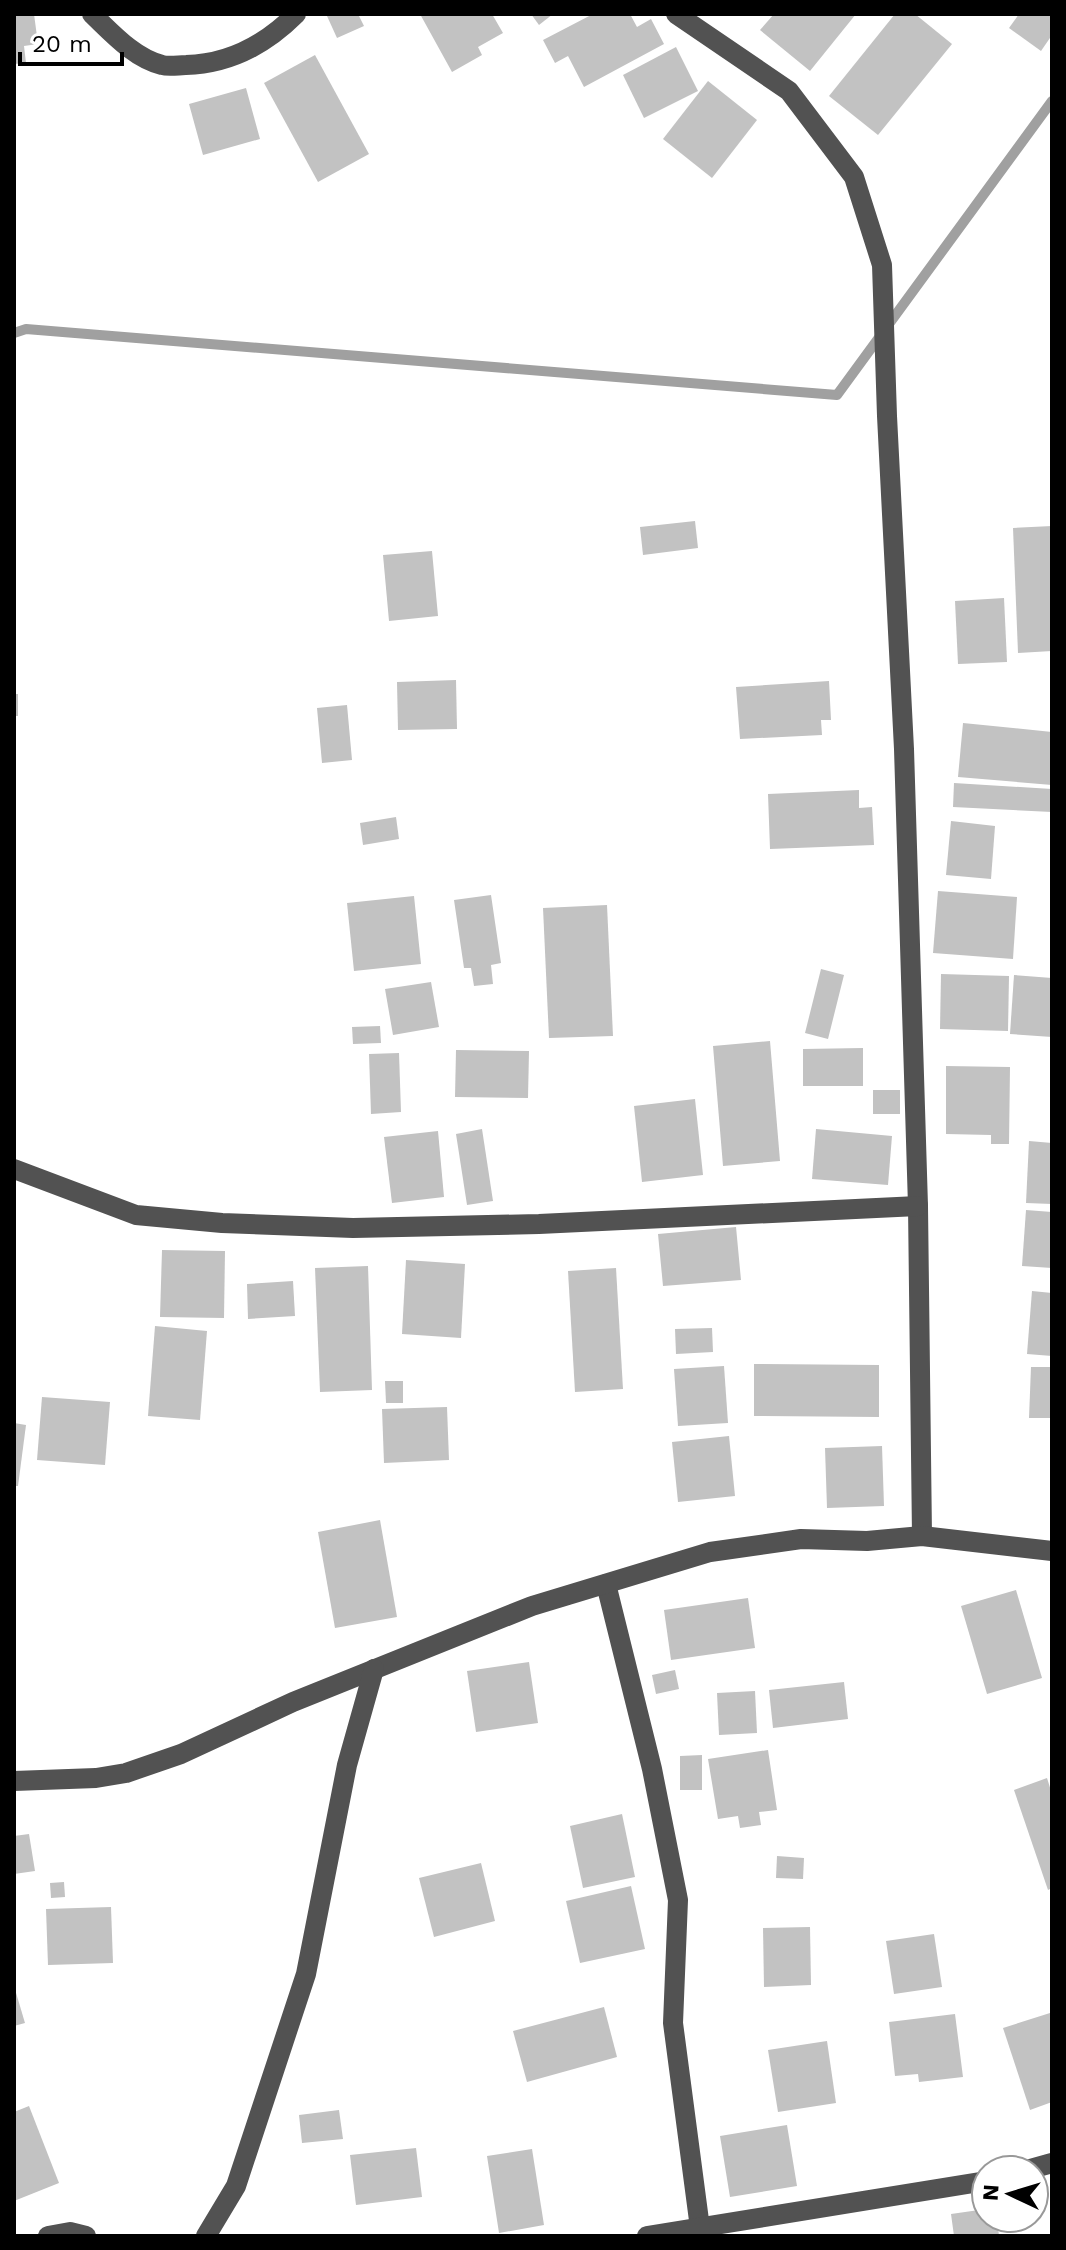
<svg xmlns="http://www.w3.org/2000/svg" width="1066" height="2250" font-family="'Work Sans',sans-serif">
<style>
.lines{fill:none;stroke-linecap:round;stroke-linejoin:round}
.stream{stroke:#a0a0a0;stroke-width:10}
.building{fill:#c2c2c2}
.minor{stroke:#525252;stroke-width:20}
</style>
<rect width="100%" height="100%" fill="#fff"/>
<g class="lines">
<!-- stream -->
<polyline class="stream" points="14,333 26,329 837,395 1052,101"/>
</g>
<!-- building -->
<g class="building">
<polygon points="14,14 34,14 38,44 24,46 26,63 14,64"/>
<polygon points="332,14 358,14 364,26 337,38 327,16"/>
<polygon points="420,14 492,14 503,33 478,47 482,55 452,72"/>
<polygon points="531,14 553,14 539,25"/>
<polygon points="593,14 630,14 637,27 651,19 664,44 584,87 568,56 555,63 543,40"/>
<polygon points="774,14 856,14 810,71 760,30"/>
<polygon points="895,14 915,14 952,44 878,135 829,96"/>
<polygon points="1019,14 1052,14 1052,35 1041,51 1009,28"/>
<polygon points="676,47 698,91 644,118 623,75"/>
<polygon points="315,55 369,154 318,182 264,83"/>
<polygon points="708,81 757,120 712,178 663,139"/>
<polygon points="246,88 260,139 203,155 189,104"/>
<polygon points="695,521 698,548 643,555 640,527"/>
<polygon points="1052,526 1052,651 1018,653 1013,528"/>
<polygon points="432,551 438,616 389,621 383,555"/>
<polygon points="1004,598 1007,662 958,664 955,601"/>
<polygon points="456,680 457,729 398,730 397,682"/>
<polygon points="829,681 831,720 821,720 822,735 740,739 736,687"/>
<rect x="14" y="694" width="4" height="22"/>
<polygon points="347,705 352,760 322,763 317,708"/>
<polygon points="963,723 1052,732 1052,785 958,777"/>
<polygon points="954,783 1052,789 1052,812 953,807"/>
<polygon points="859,790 859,808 872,807 874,845 770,849 768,794"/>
<polygon points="396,817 399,839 363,845 360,823"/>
<polygon points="951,821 995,826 991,879 946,875"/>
<polygon points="938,891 1017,897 1013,959 933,953"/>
<polygon points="491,895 501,963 491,965 493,984 474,986 471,968 464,968 454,900"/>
<polygon points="414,896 421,964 354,971 347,903"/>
<polygon points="607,905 613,1036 549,1038 543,908"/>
<polygon points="821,969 844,975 828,1039 805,1033"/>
<polygon points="941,974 1009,976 1008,1031 940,1029"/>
<polygon points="1014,975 1052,978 1052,1037 1010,1034"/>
<polygon points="431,982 439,1027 393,1035 385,989"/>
<polygon points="380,1026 381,1043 353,1044 352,1027"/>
<polygon points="770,1041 780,1161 723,1166 713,1046"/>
<polygon points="863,1048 863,1086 803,1086 803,1049"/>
<polygon points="456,1050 529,1051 528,1098 455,1097"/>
<polygon points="399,1053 401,1112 371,1114 369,1054"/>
<polygon points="946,1066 1010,1067 1009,1144 991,1144 991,1135 946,1134"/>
<rect x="873" y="1090" width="27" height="24"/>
<polygon points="695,1099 703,1175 642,1182 634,1106"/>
<polygon points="482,1129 493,1201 467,1205 456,1134"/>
<polygon points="816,1129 892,1136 888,1185 812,1179"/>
<polygon points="438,1131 444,1197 392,1203 384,1137"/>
<polygon points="1029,1141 1052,1143 1052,1204 1026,1203"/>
<polygon points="1026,1210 1052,1212 1052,1268 1022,1266"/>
<polygon points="736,1227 741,1280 663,1286 658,1234"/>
<polygon points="162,1250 225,1251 224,1318 160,1317"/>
<polygon points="406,1260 465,1264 461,1338 402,1334"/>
<polygon points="368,1266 372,1390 320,1392 315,1268"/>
<polygon points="616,1268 623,1389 575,1392 568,1271"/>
<polygon points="293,1281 295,1316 248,1319 247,1284"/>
<polygon points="1032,1291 1052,1293 1052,1356 1027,1354"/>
<polygon points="155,1326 207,1331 200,1420 148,1416"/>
<polygon points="712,1328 713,1352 676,1354 675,1329"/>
<polygon points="754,1364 879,1365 879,1417 754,1416"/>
<polygon points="724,1366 728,1423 678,1426 674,1369"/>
<polygon points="1031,1367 1052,1367 1052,1418 1029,1418"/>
<polygon points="385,1381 403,1381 403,1403 386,1403"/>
<polygon points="42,1397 110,1402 105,1465 37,1460"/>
<polygon points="447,1407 449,1460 384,1463 382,1409"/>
<polygon points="14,1423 26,1425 18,1486 14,1486"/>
<polygon points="729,1436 735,1496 678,1502 672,1442"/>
<polygon points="882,1446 884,1506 827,1508 825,1448"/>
<polygon points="380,1520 397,1617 335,1628 318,1532"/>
<polygon points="1016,1590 1042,1678 987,1694 961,1606"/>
<polygon points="748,1598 755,1648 671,1660 664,1610"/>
<polygon points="529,1662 538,1723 476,1732 467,1671"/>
<polygon points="675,1670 679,1689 656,1694 652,1675"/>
<polygon points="844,1682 848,1719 773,1728 769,1690"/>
<polygon points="755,1691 757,1733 719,1735 717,1693"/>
<polygon points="768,1750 777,1810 759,1812 761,1825 740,1828 738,1816 718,1819 708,1759"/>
<polygon points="702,1755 702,1790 680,1790 680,1756"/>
<polygon points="1047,1778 1052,1794 1052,1888 1048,1890 1014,1790"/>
<polygon points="622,1814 635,1877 583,1888 570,1826"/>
<polygon points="29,1834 35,1871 14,1874 14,1836"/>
<polygon points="777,1856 804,1858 803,1879 776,1878"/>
<polygon points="481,1863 495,1921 434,1937 419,1878"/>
<polygon points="64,1882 65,1897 51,1898 50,1883"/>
<polygon points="631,1886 645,1949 580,1963 566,1901"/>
<polygon points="111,1907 113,1963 48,1965 46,1909"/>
<polygon points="810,1927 811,1985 764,1987 763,1928"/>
<polygon points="934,1934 942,1987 894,1994 886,1941"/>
<polygon points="14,1986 25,2023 14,2026"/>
<polygon points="604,2007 617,2057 527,2082 513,2031"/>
<polygon points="1050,2013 1052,2102 1030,2110 1003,2028"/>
<polygon points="955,2014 963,2077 919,2082 918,2074 895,2076 889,2022"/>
<polygon points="827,2041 836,2103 778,2112 768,2050"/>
<polygon points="29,2106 59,2183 14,2201 14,2112"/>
<polygon points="339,2110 343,2139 302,2143 299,2115"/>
<polygon points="787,2125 797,2186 730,2197 720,2136"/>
<polygon points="416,2148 422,2197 356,2205 350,2155"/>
<polygon points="532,2149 544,2225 499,2233 487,2156"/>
<polygon points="986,2209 986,2218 997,2218 999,2236 954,2236 951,2214"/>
</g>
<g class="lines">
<!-- minor -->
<g class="minor">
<path d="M92 14C112 33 134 58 162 65 169 67 179 65 186 65 229 64 266 44 296 14"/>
<polyline points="676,14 789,91 854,177 882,265 887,416 904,749 918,1206 922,1536"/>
<polyline points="14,1169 136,1215 222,1223 353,1228 539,1224 918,1206"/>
<polyline points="606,1584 652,1769 678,1900 673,2023 700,2228"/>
<polyline points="14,1781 96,1778 126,1773 181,1754 293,1702 532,1606 710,1552 801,1539 867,1541 922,1536 1052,1551"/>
<polyline points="1027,2170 1052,2163"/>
<polyline points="48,2236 70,2232 86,2236"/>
<polyline points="206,2236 236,2186 306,1974 347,1765 374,1669"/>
<polyline points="647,2236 986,2181"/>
</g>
</g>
<!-- border -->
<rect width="1066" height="2250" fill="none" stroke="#000000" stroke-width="32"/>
<!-- north arrow -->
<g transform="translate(1010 2194) rotate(274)"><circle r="38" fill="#ffffff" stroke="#999999" stroke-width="2"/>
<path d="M0-6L14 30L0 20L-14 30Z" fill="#000000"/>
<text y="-12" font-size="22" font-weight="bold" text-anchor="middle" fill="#000000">N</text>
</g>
<!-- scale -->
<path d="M20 52v12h102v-12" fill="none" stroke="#000000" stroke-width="4"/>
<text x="32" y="52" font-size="24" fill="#000000" stroke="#ffffff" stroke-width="6" paint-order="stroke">20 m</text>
</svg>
